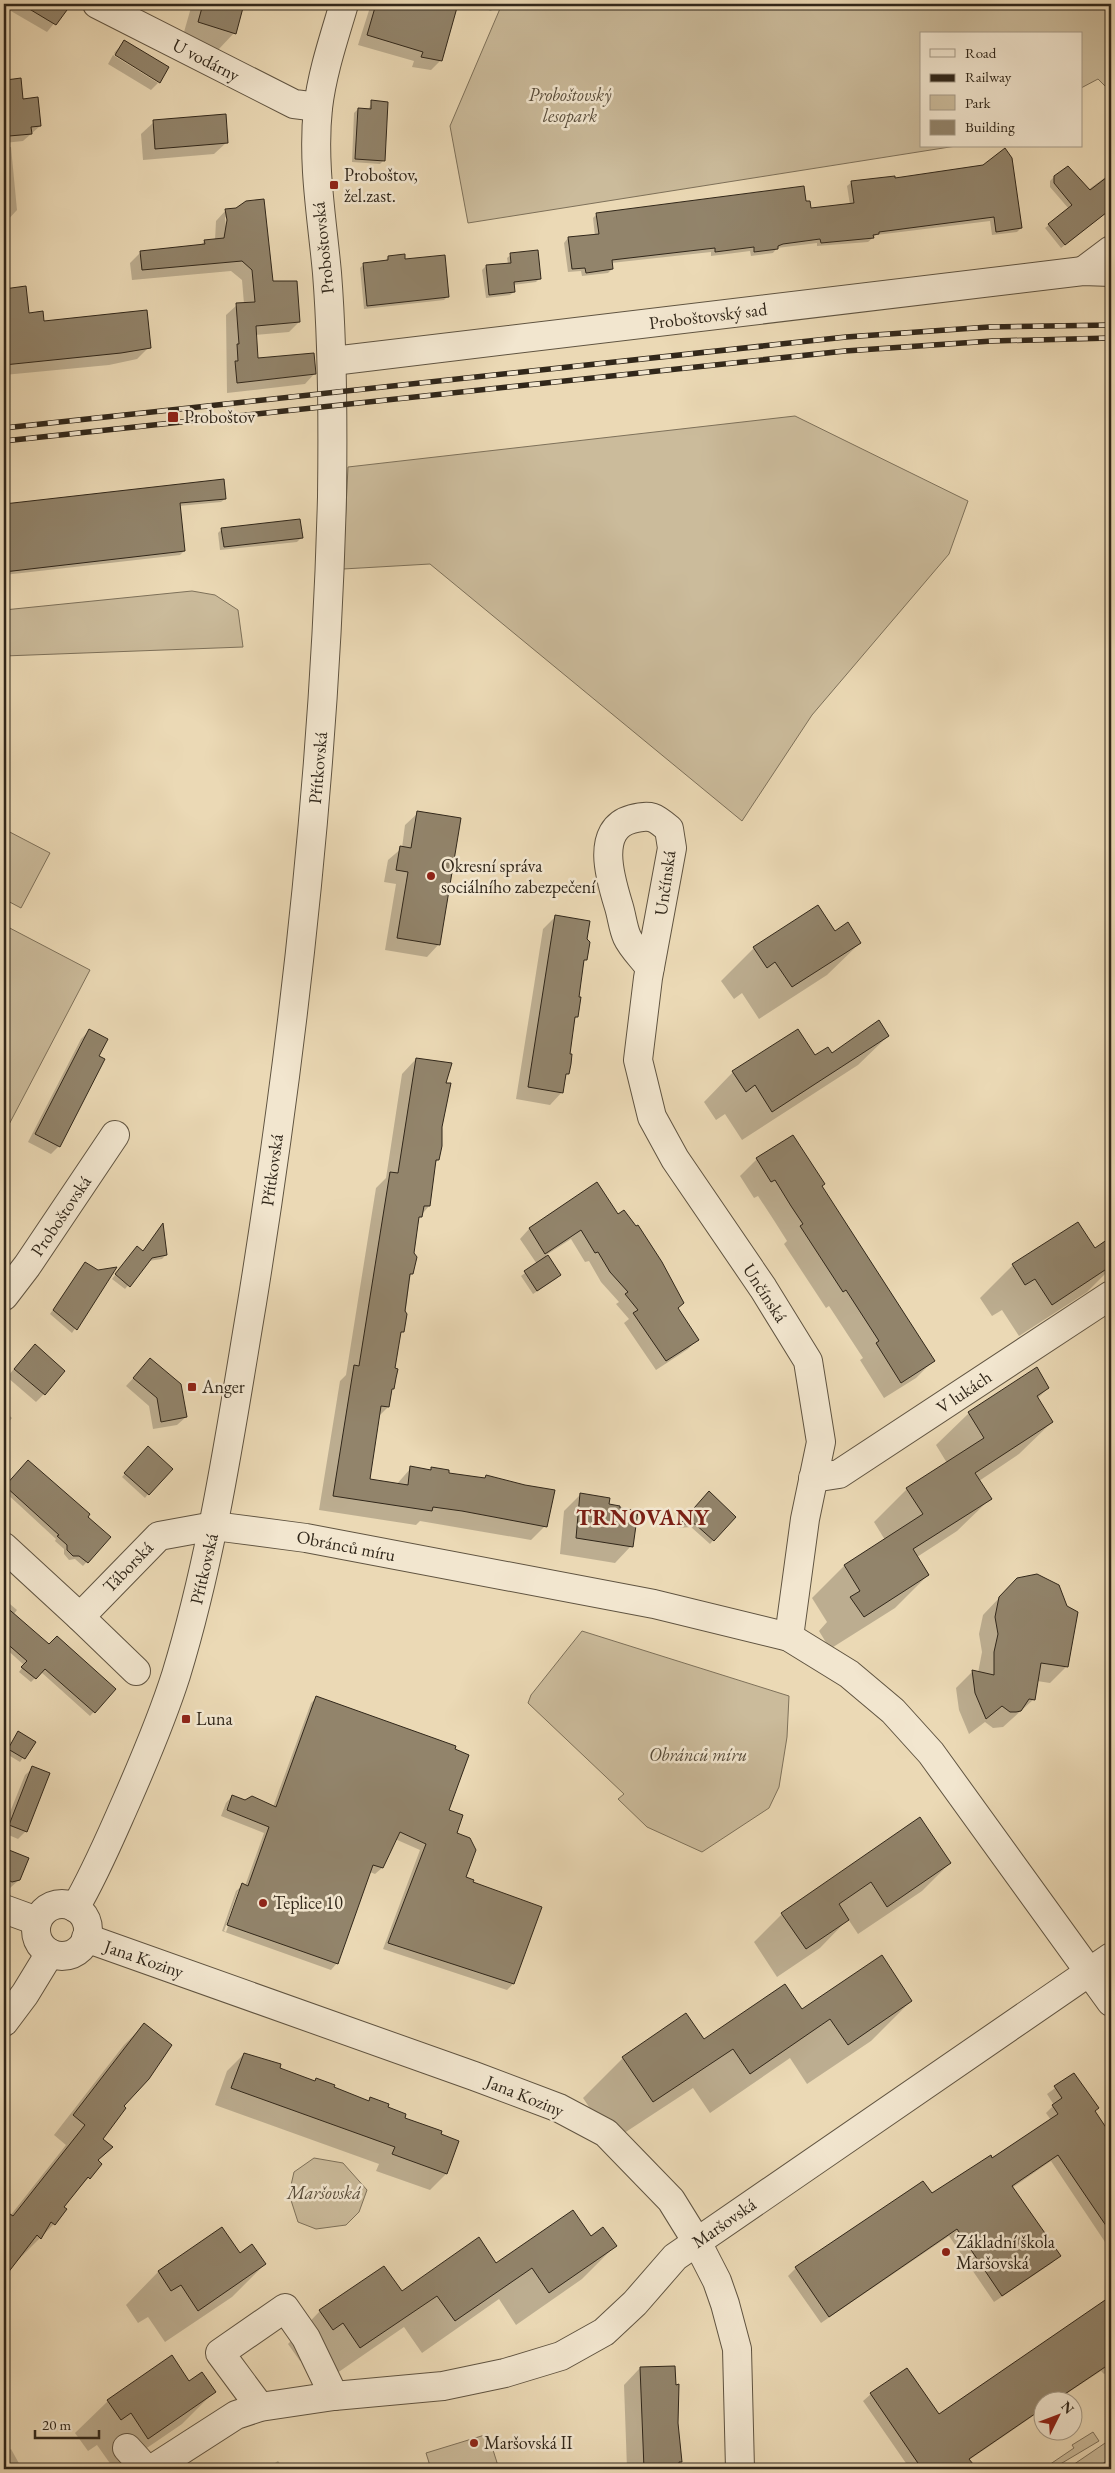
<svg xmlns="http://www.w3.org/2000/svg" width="1115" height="2473" font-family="'EB Garamond',serif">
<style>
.green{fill:#cbbb9b;stroke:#7e715a}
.shadow{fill:#0003;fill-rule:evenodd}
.building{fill:#92846b;stroke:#31271a}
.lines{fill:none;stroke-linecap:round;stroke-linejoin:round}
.minor-casing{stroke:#605441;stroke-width:30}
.minor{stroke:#f2e6cf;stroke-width:28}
.rail-casing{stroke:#31271a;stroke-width:5.5}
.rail{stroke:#f2e6cf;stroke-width:4;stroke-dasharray:11;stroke-linecap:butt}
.poi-dot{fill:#8f2418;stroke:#f2e6cf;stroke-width:2}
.labels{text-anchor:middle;stroke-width:5;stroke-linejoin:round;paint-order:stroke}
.street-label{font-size:18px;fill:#31271a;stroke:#f2e6cf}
.park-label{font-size:18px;font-style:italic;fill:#584c3a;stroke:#f2e6cf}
.poi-label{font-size:18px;fill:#31271a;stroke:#f2e6cf;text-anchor:start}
.district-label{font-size:22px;font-weight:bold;letter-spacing:1px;fill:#7a1f14;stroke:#f2e6cf}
</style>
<rect width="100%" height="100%" fill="#ebd9b5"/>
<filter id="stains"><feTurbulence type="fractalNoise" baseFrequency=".004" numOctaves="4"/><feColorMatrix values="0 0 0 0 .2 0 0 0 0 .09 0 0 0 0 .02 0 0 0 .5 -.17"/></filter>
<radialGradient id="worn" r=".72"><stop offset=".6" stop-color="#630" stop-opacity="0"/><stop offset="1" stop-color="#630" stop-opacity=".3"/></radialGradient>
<!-- green -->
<g class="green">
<polygon points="502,4 1111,4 1111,92 1098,79 1081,88 1081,34 921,34 921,146 956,146 468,223 450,126"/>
<polygon points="795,416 968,501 949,554 812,715 742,821 430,564 343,569 348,467"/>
<polygon points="192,591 215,595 238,610 243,647 4,656 4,610"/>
<polygon points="4,829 50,853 21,908 4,899"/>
<polygon points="4,925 90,970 4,1134"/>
<polygon points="582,1631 789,1696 787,1737 779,1787 769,1808 702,1852 647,1827 618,1799 624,1794 528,1703 531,1695"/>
<polygon points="314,2158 343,2163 367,2190 359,2212 346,2225 316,2229 298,2222 289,2194 294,2172"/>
<polygon points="1093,2432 1099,2441 1052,2469 1043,2469 1074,2448 1072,2445"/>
<polygon points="488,2434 499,2469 431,2469 426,2453"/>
<polygon points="1111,2439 1111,2458 1095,2469 1067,2469"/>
</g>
<!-- shadow -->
<g class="shadow">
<polygon points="6,4 54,4 65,10 47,32 4,7"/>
<polygon points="192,4 243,4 234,33 218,50 182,39"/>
<polygon points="371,4 424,4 454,13 440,61 431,70 412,67 414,61 358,45"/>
<polygon points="472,4 496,4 491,11"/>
<polygon points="125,41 168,68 159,82 114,53"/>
<polygon points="113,55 158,83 151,90 108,64"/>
<polygon points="7,81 40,126 23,141 4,143 4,84"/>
<polygon points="372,102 384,160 380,164 352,162 354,113 358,109 368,110"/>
<polygon points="154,122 227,142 214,154 143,160 141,134"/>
<polygon points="11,147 17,210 4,224 4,148"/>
<polygon points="983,166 1021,228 1017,232 992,235 990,221 876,235 868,242 817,246 817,243 777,248 773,253 751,256 750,251 711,256 711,252 611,263 612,269 608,273 582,276 581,271 568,272 564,243 568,238 595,236 593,218 597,214 805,203 810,210 850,205 847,186 852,182 894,179"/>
<polygon points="1111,173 1111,209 1061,248 1045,228 1069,209 1050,187 1050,181 1054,177 1088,190"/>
<path d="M226 210 299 322 289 332 255 335 257 359 315 373 305 384 227 393 226 315 237 305 244 304 242 280 231 271 132 280 130 263 141 252 199 246 205 241 215 240 216 221ZM227 215 229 226H226L225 218Z"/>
<polygon points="511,255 540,278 536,282 513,285 514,292 510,295 486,298 482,270 486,266 508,264 507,258"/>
<polygon points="388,257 404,260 447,297 444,300 364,309 360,268 364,264 385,261"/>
<polygon points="25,288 28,314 43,323 149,347 137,359 109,365 4,375 4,290"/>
<polygon points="223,480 225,499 221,502 179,506 184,551 180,555 4,575 4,506"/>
<polygon points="222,529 301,538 297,542 220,550 218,533"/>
<polygon points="418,813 439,944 427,957 385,950 396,884 384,882 388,860 402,848 405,825"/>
<polygon points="818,907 835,932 860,943 827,975 759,1019 742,993 734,999 721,981 754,948"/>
<polygon points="555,917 586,940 585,959 582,962 577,1017 573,1020 568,1055 570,1055 562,1092 550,1105 516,1099 543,929"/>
<polygon points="89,1031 97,1056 59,1146 51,1154 28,1142 81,1039"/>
<polygon points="888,1036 858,1065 742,1140 725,1114 716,1120 704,1102 733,1072 831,1054"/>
<polygon points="416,1059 445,1084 438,1160 435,1163 429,1206 418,1219 403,1331 400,1334 393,1370 393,1388 390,1391 388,1407 379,1416 368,1480 396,1485 411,1468 429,1471 432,1468 448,1474 545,1526 531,1540 420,1521 416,1525 319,1510 340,1381 346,1375 376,1188 386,1178 402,1074"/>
<polygon points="757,1159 821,1187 933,1361 916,1378 884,1398 860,1360 863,1358 829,1306 826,1308 784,1244 787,1241 775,1222 758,1196 754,1198 740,1176"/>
<polygon points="596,1184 697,1340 688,1349 656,1370 624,1323 629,1319 616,1304 619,1302 601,1282 589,1261 585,1262 571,1239 546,1255 560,1275 556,1279 533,1294 521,1276 537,1264 520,1239 529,1229"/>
<polygon points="159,1229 166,1255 162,1259 148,1261 125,1289 112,1279 133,1251 137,1247 142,1252"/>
<polygon points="1107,1241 1111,1247 1111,1268 1087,1292 1019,1336 1002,1310 992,1316 980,1298 1013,1265 1094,1250"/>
<polygon points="85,1263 98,1271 114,1269 72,1333 50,1314"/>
<polygon points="27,1354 44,1394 36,1402 7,1377"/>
<polygon points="150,1360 186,1417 177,1425 153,1429 149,1406 126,1386"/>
<polygon points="1048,1388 1037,1399 1052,1422 1019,1454 979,1481 990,1499 957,1531 917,1557 928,1575 895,1608 830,1649 819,1631 827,1622 812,1598 844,1566 885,1540 874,1522 907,1489 947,1463 936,1445 969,1413"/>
<polygon points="4,1411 12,1418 4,1428"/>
<polygon points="144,1452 148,1494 145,1498 122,1477"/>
<polygon points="28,1461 109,1537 83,1566 75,1559 69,1560 64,1554 64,1549 55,1541 56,1539 4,1491 4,1488"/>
<polygon points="580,1495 608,1505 631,1546 615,1563 560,1554 564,1511"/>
<polygon points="705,1497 734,1517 710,1544 691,1527 678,1528"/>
<polygon points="4,1589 8,1593 4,1597"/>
<polygon points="1001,1596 1067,1666 1050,1683 1037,1681 1034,1699 1003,1727 993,1728 985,1722 969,1734 959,1710 956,1688 973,1671 978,1673 982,1652 979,1634 983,1615"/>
<polygon points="4,1599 17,1610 13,1615 49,1645 115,1689 90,1716 41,1672 31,1682 19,1672 24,1665 4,1647"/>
<path d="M317 1697 448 1811 464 1878 472 1883 513 1984 507 1990 383 1949 420 1850 395 1839 382 1868 375 1874 370 1872 337 1963 331 1970 222 1931 236 1891 243 1885 245 1886 264 1833 221 1816 226 1803 232 1796 273 1807 311 1703ZM238 1891H241L226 1932 224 1931Z"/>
<polygon points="19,1733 34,1742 20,1762 5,1753"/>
<polygon points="33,1768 26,1831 18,1839 4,1833 4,1827 25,1775"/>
<polygon points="920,1819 950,1863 922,1891 858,1934 848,1919 820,1948 777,1977 754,1942 782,1914"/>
<polygon points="7,1850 19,1880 10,1888 4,1889 4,1854"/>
<polygon points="911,2001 871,2041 807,2084 790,2058 710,2113 693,2088 612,2141 583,2098 623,2058 704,2041 802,2011"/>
<polygon points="144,2025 122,2106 101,2139 97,2161 101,2164 71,2197 54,2224 4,2274 4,2216 7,2213 10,2216 66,2145 54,2135 124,2045"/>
<polygon points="244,2054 314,2082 317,2079 332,2088 368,2101 371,2099 403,2119 457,2142 446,2174 430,2190 376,2171 379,2164 215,2105 227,2071"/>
<polygon points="1074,2074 1094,2112 1111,2137 1111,2251 1051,2161 1012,2188 1059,2256 1052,2263 994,2302 949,2236 821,2323 788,2276 796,2268 923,2182 932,2195 992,2159 1051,2120 1046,2113 1054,2105 1047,2094"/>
<polygon points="222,2229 240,2254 265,2264 232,2297 165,2342 148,2317 138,2323 126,2305 158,2272"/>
<polygon points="590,2237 615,2246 582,2279 516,2325 499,2299 422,2353 404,2327 327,2380 310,2355 300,2361 288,2344 320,2311 402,2292"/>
<polygon points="1111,2297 1111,2370 1104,2374 1101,2371 1057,2400 1042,2400 1042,2410 969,2460 975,2469 910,2469 863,2401 871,2394 939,2416"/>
<polygon points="640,2368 677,2444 680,2443 681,2469 627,2469 624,2385"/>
<polygon points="189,2382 214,2392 182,2424 116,2469 114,2469 97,2445 88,2451 75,2433 108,2401"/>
<polygon points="11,2449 21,2467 25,2464 29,2469 4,2469 4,2453"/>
<polygon points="278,2461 284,2469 266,2469"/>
</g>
<!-- building -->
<g class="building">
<polygon points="21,4 56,4 67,10 56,25"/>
<polygon points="203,4 244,4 236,34 198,22"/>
<polygon points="376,4 458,4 442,61 421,57 423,52 367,35"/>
<polygon points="124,40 169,67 160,83 115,55"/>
<polygon points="21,78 23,99 38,97 41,126 31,127 32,134 9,136 6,80"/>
<polygon points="371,100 388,102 385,161 355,159 358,108 371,109"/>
<polygon points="226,114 228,143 155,149 153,120"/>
<polygon points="1005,148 1012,158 1022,228 996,232 994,217 879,232 879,234 873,235 874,238 821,243 820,239 783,244 778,246 778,249 754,252 754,247 715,252 715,248 612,260 613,269 586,273 585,268 572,269 568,237 599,234 596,213 804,186 806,201 810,201 811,208 854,203 851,181 895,176 895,178 983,165"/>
<polygon points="1068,166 1090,190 1111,174 1111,209 1065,245 1048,224 1072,205 1054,183 1054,176"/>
<polygon points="264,199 273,281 297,281 300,322 256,326 258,358 314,353 316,374 237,383 235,361 238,361 237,344 239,344 236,303 255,302 252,270 242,261 142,270 140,251 205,244 204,240 224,238 227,220 225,209 236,208 246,201"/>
<polygon points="538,250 541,279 514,282 515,292 489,295 486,265 511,263 510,253"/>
<polygon points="405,254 405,259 445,255 449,297 367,306 363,263 388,260 388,256"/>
<polygon points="26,286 29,313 43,311 44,321 147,310 151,348 121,353 4,365 4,289"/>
<polygon points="224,479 226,499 180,503 185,551 4,572 4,504"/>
<polygon points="300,519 303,538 224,547 221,528"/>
<polygon points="417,811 461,818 440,945 397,938 408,872 396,870 400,846 411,848"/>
<polygon points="818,905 835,931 848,922 861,943 792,987 775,962 767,968 753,947"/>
<polygon points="555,915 590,921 587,939 590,942 587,960 584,960 579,997 581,997 578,1017 575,1017 570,1054 572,1054 571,1064 569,1074 566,1074 563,1093 528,1087"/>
<polygon points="879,1020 889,1036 772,1112 755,1085 746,1092 732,1071 798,1029 815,1055 828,1047 832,1053"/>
<polygon points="89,1029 108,1039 99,1056 105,1059 60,1147 35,1134"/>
<polygon points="416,1058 452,1063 446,1083 451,1083 442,1127 442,1146 439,1160 436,1160 430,1206 424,1206 422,1217 419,1217 414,1253 417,1257 413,1274 410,1274 405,1311 407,1314 404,1332 401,1332 395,1368 398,1369 396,1378 394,1389 392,1389 389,1407 381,1406 370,1479 408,1485 410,1466 431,1470 431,1467 449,1470 449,1473 485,1478 486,1475 525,1485 555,1490 547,1527 462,1511 433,1507 432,1511 333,1496 354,1365 359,1366 390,1172 398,1173"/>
<polygon points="793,1135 825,1184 822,1186 935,1361 901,1383 876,1343 879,1341 846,1290 843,1292 800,1226 803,1224 791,1206 775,1180 771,1182 756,1158"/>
<polygon points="597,1182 618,1214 624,1210 636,1226 638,1225 662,1262 684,1303 678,1308 699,1340 666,1361 633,1313 638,1310 625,1294 628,1292 610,1272 598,1252 595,1253 581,1230 545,1254 529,1228"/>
<polygon points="1078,1222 1095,1248 1111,1237 1111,1266 1052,1305 1035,1279 1025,1285 1012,1264"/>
<polygon points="163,1223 167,1255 152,1258 130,1287 115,1274 137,1246 143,1251"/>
<polygon points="548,1255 561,1275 537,1291 524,1271"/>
<polygon points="85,1262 98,1270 117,1267 77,1330 53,1310"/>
<polygon points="35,1344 65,1371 45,1395 14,1369"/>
<polygon points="150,1358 181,1384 187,1417 161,1422 157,1398 133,1378"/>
<polygon points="1037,1367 1049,1388 1037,1396 1053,1422 975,1473 992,1499 913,1549 929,1575 864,1617 850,1597 860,1591 844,1565 923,1514 906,1488 984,1438 968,1412"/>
<polygon points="148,1446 173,1469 149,1495 124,1473"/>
<polygon points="28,1460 90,1514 88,1517 111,1537 88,1563 79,1556 73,1556 67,1550 67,1545 57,1536 59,1535 5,1486"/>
<polygon points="709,1491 736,1517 714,1541 695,1524 680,1524"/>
<polygon points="580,1493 610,1498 609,1504 620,1506 620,1508 638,1511 633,1547 576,1538"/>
<polygon points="1037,1574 1059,1585 1067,1606 1078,1612 1068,1667 1041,1663 1035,1700 1029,1699 1021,1711 1016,1712 1010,1712 1002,1706 986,1719 975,1693 972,1670 994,1675 994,1652 998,1634 995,1617 999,1597 1017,1578"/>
<polygon points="4,1605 49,1644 57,1636 116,1689 95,1713 45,1669 36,1679 21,1667 27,1661 4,1641"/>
<polygon points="316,1696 456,1746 455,1749 469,1755 449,1810 463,1815 457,1833 470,1838 476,1850 466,1877 474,1880 473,1882 542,1907 514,1984 388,1943 426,1844 400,1832 383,1868 373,1865 338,1964 227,1925 242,1883 248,1886 269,1827 227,1810 232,1795 245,1800 252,1796 276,1807"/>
<polygon points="18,1731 36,1742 25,1759 8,1749"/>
<polygon points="32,1766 50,1773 27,1832 9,1825"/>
<polygon points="920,1817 951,1863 887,1907 871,1882 839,1904 849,1920 806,1949 781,1913"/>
<polygon points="4,1848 29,1858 20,1880 12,1882 4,1878"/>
<polygon points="882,1955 912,2001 848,2045 830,2019 750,2074 733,2049 653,2102 622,2057 686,2013 704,2039 785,1984 802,2009"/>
<polygon points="144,2023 172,2045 149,2079 124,2106 126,2108 103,2139 113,2147 98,2160 102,2164 90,2179 88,2177 64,2207 67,2209 55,2225 51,2222 41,2239 37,2235 4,2278 4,2210 13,2216 85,2125 73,2115"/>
<polygon points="244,2053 281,2064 280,2068 315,2081 316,2078 335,2085 334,2087 369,2101 370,2097 389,2104 388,2107 406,2114 405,2118 442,2131 441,2134 459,2141 447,2174 392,2154 395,2147 231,2088"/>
<polygon points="1074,2073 1099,2108 1095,2111 1111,2135 1111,2233 1058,2155 1012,2186 1061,2256 1002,2296 957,2229 829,2317 795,2267 923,2181 932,2193 991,2155 992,2158 1058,2114 1052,2105 1062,2098 1054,2086"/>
<polygon points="573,2210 591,2236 603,2227 617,2246 549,2293 532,2268 455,2321 437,2296 360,2348 343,2323 333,2330 319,2310 384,2266 402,2291 479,2237 496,2263"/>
<polygon points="222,2227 240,2253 252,2244 266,2264 198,2311 181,2285 171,2291 158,2271"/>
<polygon points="1111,2296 1111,2363 1056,2400 1042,2400 1042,2409 969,2459 977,2469 922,2469 870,2393 907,2368 939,2414"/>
<polygon points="172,2355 189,2381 202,2372 216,2392 148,2439 131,2413 121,2420 107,2400"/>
<polygon points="675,2366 676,2385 679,2384 678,2423 682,2462 679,2462 679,2469 644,2469 640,2367"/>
</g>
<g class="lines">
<defs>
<g id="minor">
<polyline points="97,4 294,104 318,107"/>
<polyline points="1083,271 1111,250"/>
<polyline points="333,361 1083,271 1111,272"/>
<path d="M650 968C643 958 632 948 627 937 623 928 622 917 619 907 611 881 594 829 632 819 651 814 655 817 669 829L672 848 648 978 638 1060 652 1117 675 1159 763 1288 808 1361 821 1442 805 1519 789 1637"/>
<polyline points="4,1296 27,1266 115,1135"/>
<polyline points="813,1478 839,1474 1111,1295"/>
<polyline points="4,1547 80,1617 159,1536 214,1526 306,1538 654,1604 789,1637 849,1674 893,1711 931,1753 1111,2002"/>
<polyline points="80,1617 136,1671"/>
<circle cx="62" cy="1930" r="26"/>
<path d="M75 1908C95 1874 110 1838 126 1802 144 1761 162 1719 176 1675 213 1554 231 1428 252 1303 295 1036 325 768 332 497 333 423 333 348 327 273 322 218 312 163 318 108 322 73 334 38 344 4"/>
<polyline points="4,1909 37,1921"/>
<polyline points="86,1938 474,2076 559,2108 606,2133 671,2200 697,2242 717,2281 725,2304 737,2349 740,2469"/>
<polyline points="4,2022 25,1994 50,1953"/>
<polyline points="260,2407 220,2353 285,2308 306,2338 334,2396"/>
<polyline points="127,2448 146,2469"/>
<polyline points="152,2469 236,2415 260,2407 334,2396 443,2386 505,2373 561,2356 604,2332 635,2303 675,2257 1111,1957"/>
</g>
</defs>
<!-- minor casing -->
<use href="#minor" class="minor-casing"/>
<!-- minor -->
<use href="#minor" class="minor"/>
<defs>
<g id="rail">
<polyline points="4,428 846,337 989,327 1111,325"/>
<polyline points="4,441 845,351 992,341 1111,338"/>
</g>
</defs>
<!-- rail casing -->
<use href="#rail" class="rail-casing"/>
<!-- rail -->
<use href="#rail" class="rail"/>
</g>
<!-- markers -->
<g class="poi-dot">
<rect x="329" y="180" width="10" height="10" rx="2.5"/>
<rect x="167" y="411" width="12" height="12" rx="2.5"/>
<circle cx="431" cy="876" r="5"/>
<rect x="187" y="1382" width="10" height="10" rx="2.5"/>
<rect x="181" y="1714" width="10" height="10" rx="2.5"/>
<circle cx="263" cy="1903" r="5"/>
<circle cx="946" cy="2252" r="5"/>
<circle cx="474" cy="2443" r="5"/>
</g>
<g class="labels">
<!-- street labels -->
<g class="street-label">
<text transform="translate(206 60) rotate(27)" y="6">U vodárny</text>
<text transform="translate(323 248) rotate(-96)" y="6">Proboštovská</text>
<text transform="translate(708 316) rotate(-7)" y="6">Proboštovský sad</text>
<text transform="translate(318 768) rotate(-85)" y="6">Přítkovská</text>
<text transform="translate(665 883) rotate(-82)" y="6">Unčínská</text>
<text transform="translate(272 1170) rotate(-82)" y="6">Přítkovská</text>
<text transform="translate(61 1216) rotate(-56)" y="6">Proboštovská</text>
<text transform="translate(765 1293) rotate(57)" y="6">Unčínská</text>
<text transform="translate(964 1392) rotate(-34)" y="6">V lukách</text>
<text transform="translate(346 1546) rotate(11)" y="6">Obránců míru</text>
<text transform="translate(128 1567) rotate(-46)" y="6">Táborská</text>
<text transform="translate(204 1569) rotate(-77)" y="6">Přítkovská</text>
<text transform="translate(144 1959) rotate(19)" y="6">Jana Koziny</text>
<text transform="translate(525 2096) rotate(22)" y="6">Jana Koziny</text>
<text transform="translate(724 2223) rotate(-35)" y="6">Maršovská</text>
</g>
<!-- park labels -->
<g class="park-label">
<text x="570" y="101">Proboštovský<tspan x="570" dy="21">lesopark</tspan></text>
<text x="698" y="1761">Obránců míru</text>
<text x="324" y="2199">Maršovská</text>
</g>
<!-- poi labels -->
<g class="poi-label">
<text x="344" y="181">Proboštov,<tspan x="344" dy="21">žel.zast.</tspan></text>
<text x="184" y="423">Proboštov</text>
<text x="441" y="872">Okresní správa<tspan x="441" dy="21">sociálního zabezpečení</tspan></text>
<text x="202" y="1393">Anger</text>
<text x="196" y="1725">Luna</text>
<text x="273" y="1909">Teplice 10</text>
<text x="956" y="2248">Základní škola<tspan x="956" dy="21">Maršovská</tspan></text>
<text x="484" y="2449">Maršovská II</text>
</g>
<!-- district labels -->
<g class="district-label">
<text x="643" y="1525">TRNOVANY</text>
</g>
</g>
<!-- margin -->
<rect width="1115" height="2473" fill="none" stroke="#ebd9b5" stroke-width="20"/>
<rect x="5" y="5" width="1105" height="2463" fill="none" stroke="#31271a" stroke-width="2.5"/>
<rect x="10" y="10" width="1095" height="2453" fill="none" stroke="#31271a"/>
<!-- legend -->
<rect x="920" y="32" width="162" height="115" fill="#f2e6cf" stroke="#a59a87"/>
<rect x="930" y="49" width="25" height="8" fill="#f2e6cf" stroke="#a59a87"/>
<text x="965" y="58" font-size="15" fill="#31271a">Road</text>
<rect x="930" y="74" width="25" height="8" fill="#31271a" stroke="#a59a87"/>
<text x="965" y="82" font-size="15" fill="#31271a">Railway</text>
<rect x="930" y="95" width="25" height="15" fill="#cbbb9b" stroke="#a59a87"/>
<text x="965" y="108" font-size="15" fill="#31271a">Park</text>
<rect x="930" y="120" width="25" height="15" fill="#92846b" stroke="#a59a87"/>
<text x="965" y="132" font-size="15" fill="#31271a">Building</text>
<!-- north arrow -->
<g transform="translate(1058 2416) rotate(48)"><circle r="24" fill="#f2e6cf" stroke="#a59a87"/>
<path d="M0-4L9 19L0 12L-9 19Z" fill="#8f2418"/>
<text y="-8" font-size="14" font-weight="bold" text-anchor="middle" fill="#31271a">N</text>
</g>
<!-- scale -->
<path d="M35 2430v8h64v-8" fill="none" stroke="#31271a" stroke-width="2.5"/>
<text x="42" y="2430" font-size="15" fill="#31271a" stroke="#f2e6cf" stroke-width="4" paint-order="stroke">20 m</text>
<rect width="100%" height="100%" filter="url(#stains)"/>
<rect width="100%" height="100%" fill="url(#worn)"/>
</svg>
